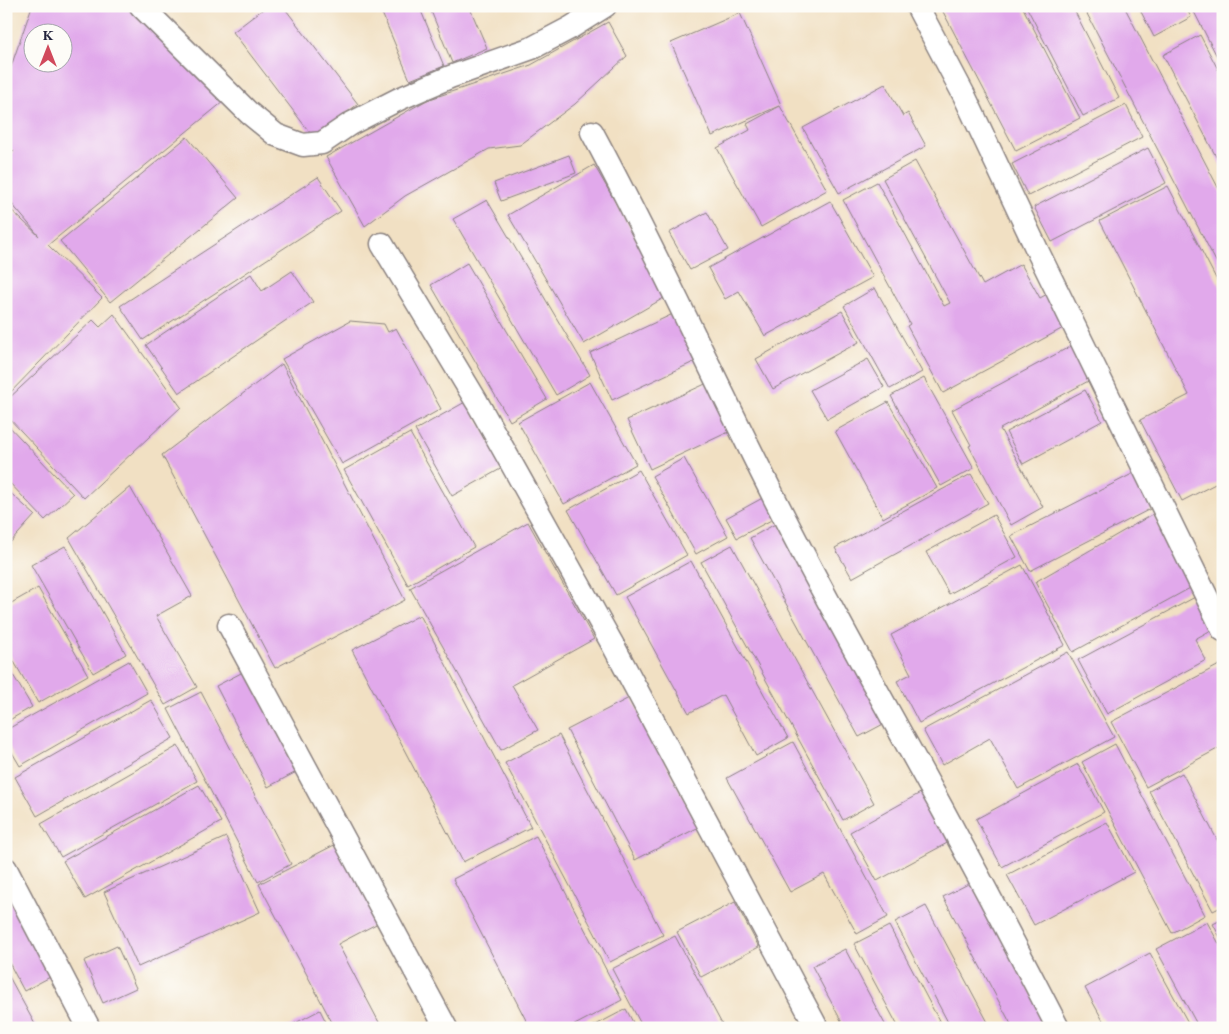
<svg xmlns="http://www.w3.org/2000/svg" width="1229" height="1034" font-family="'EB Garamond',serif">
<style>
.building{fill:#e1a9eb;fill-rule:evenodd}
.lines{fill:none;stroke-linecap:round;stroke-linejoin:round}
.minor-casing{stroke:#8a817f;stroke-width:25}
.minor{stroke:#fff;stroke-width:22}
</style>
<rect width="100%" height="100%" fill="#fdfcf7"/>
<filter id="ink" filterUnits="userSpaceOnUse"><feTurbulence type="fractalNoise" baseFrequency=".02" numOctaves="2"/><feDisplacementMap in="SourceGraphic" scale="10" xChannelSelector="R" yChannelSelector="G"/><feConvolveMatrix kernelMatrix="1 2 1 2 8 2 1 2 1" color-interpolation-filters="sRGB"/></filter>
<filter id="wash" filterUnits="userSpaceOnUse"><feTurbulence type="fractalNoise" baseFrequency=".0096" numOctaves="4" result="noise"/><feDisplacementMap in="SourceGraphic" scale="20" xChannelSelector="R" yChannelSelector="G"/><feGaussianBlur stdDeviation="1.12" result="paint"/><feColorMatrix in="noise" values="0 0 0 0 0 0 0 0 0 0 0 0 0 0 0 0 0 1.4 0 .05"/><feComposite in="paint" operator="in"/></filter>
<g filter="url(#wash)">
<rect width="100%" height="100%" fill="#f1e0c3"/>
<g id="blocks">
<!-- building -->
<g class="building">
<path d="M32 6H135L229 97 48 245 102 298 6 397V205L39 236 6 197V157L14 151 6 149V81ZM32 32H62V62H32Z"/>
<polygon points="267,6 283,6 358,104 314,138 233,32"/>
<polygon points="379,6 419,6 444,66 410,80"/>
<polygon points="429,6 469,6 487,48 452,63"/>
<polygon points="940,6 1022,6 1080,118 1016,151"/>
<polygon points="1026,6 1072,6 1119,98 1083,116"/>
<polygon points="1083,6 1124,6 1223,197 1223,275"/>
<polygon points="1138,6 1185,6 1191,17 1154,37"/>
<polygon points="1191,6 1223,6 1223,68"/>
<polygon points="740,13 781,105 712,136 671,43"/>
<polygon points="608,22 627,56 575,104 520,145 489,149 405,196 365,226 326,157 427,100 531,65"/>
<polygon points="1200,35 1223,79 1223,170 1163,55"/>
<polygon points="885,84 903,116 908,113 926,146 839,193 803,128"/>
<polygon points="1126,105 1142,137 1028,196 1012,164"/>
<polygon points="780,106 827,190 761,227 717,148 750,130 747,124"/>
<polygon points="187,137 238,198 110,302 60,241"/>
<polygon points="1148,148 1166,183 1052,242 1034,207"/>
<polygon points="569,155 576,173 501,201 494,183"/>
<polygon points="915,161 983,285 1021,264 1040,298 1049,293 1067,326 943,393 907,326 910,324 843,200 877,182 944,306 950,303 883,179"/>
<polygon points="594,165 669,295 584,344 508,215"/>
<polygon points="318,177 341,211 143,340 120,306"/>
<polygon points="1168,186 1223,292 1223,480 1182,501 1140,420 1189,395 1100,221"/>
<polygon points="487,200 590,375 556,395 453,219"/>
<polygon points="830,201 873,277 765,336 739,291 725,299 708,268"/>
<polygon points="707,212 728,250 690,270 669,233"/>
<polygon points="467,263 547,399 510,421 431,285"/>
<polygon points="292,271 313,302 179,393 146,345 251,274 262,291"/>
<polygon points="875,288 922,372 890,389 844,306"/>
<polygon points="842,311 859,342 773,389 756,359"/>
<polygon points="675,313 698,360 612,400 590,353"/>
<polygon points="114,314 181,407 84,498 6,415 6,401 93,320 100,327"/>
<polygon points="350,321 384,324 388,332 396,328 441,409 342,464 282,359"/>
<polygon points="1073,345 1092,379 1000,429 1043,507 1011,525 969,446 971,445 952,410"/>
<polygon points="868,359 884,387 827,419 810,390"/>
<polygon points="282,364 405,600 275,668 162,455"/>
<polygon points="924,378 974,468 941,486 891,396"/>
<polygon points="714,380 737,428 650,469 627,420"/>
<polygon points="590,382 636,464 564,504 518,422"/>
<polygon points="1085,390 1102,421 1023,464 1006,432"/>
<polygon points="467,401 504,467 452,496 415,430"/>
<polygon points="888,402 937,488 883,518 835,431"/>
<polygon points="6,423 73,494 45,520 6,479"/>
<polygon points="410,433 474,547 408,585 344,470"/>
<polygon points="684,458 728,536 696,554 652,476"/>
<polygon points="639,470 687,555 616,595 568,510"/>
<polygon points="1134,473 1152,508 1030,571 1011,536"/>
<polygon points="971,474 988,503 852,578 835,548"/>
<polygon points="130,487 192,596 156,616 197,687 165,705 69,538"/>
<polygon points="6,489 35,515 9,544 6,542"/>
<polygon points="768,495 779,516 737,538 726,518"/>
<polygon points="1153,514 1192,587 1073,652 1035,582"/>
<polygon points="994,515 1017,557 949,594 926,552"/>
<polygon points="528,522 594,639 512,685 538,730 501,750 410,588"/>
<polygon points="779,522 889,721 859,737 750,538"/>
<polygon points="732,545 874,803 843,820 701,562"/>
<polygon points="65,546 126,654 93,673 31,565"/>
<polygon points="691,561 788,738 756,756 723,695 689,713 625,597"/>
<polygon points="1022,565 1065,645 919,723 897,681 911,674 891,635"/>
<polygon points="38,588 88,675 38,703 6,648 6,606"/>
<polygon points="1197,596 1215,628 1195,639 1206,660 1107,714 1078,660"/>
<polygon points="420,615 531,827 463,862 352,650"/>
<polygon points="1068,652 1114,737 1018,789 990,738 942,765 923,730"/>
<polygon points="129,661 147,693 20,766 6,742 6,730"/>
<polygon points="6,663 32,707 6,722"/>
<polygon points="1223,663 1223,746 1146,787 1111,722"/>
<polygon points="247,670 300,770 268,787 216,686"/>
<polygon points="201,692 291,864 258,882 168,709"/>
<polygon points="631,697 699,827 635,860 567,730"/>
<polygon points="151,700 173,738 37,816 15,777"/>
<polygon points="559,735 663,935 610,962 505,763"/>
<polygon points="793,742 888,917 857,934 824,874 790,892 727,778"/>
<polygon points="1115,744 1205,915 1172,933 1082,762"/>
<polygon points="178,746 197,781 61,857 41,824"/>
<polygon points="1078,764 1104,812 1002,867 976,819"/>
<polygon points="1182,773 1223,851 1223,906 1213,911 1149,791"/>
<polygon points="199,785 221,822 85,899 63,861"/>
<polygon points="924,791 951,841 877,881 850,832"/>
<polygon points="1107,822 1134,872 1034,925 1007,875"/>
<polygon points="536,836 622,1000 569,1028 530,1028 453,879"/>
<polygon points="226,837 260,912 138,967 104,892"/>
<polygon points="340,842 382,921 338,944 382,1028 335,1028 259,884"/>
<polygon points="972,882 1050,1028 1013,1028 943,897"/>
<polygon points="6,893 52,976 24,991 6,957"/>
<polygon points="735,902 759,947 701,977 677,932"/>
<polygon points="926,906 991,1028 951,1028 895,922"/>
<polygon points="1223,919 1223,943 1213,924"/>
<polygon points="1207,922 1223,951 1223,1026 1219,1028 1199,1028 1156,949"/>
<polygon points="889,926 943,1028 899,1028 854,944"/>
<polygon points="675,936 724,1028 643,1028 612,969"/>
<polygon points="117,946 136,988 103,1003 84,961"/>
<polygon points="845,949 887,1028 845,1028 812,966"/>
<polygon points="1150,953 1191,1028 1107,1028 1085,988"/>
<polygon points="6,971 37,1028 6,1028"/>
<polygon points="626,1009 636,1028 590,1028"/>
<polygon points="320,1010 329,1028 286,1028"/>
<polygon points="434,1021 438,1028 422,1028"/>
</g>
</g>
</g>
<g filter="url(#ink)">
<use href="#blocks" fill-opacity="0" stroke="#8a817f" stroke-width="1"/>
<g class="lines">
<defs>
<g id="minor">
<polyline points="141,6 249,113 276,135 303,145 322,143 350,124 399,99 450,77 532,48 570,28 605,6"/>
<polyline points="917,6 964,95 1039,254 1223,630"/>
<path d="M592 132C659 256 716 384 780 509 832 612 889 711 944 812 983 884 1021 956 1058 1028"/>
<polyline points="382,244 477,402 614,647 817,1028"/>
<polyline points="229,625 446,1028"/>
<polyline points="6,869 89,1028"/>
</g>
</defs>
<!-- minor casing -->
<use href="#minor" class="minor-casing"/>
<!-- minor -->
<use href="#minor" class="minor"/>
</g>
</g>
<!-- margin -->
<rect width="1229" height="1034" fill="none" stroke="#fdfcf7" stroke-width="25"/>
<!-- north arrow -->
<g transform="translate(48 48)"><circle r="24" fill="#fdfcf7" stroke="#a5a5ac"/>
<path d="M0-4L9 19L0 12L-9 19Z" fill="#d1495b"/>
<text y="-8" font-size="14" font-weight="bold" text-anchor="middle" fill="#22223b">K</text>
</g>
</svg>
